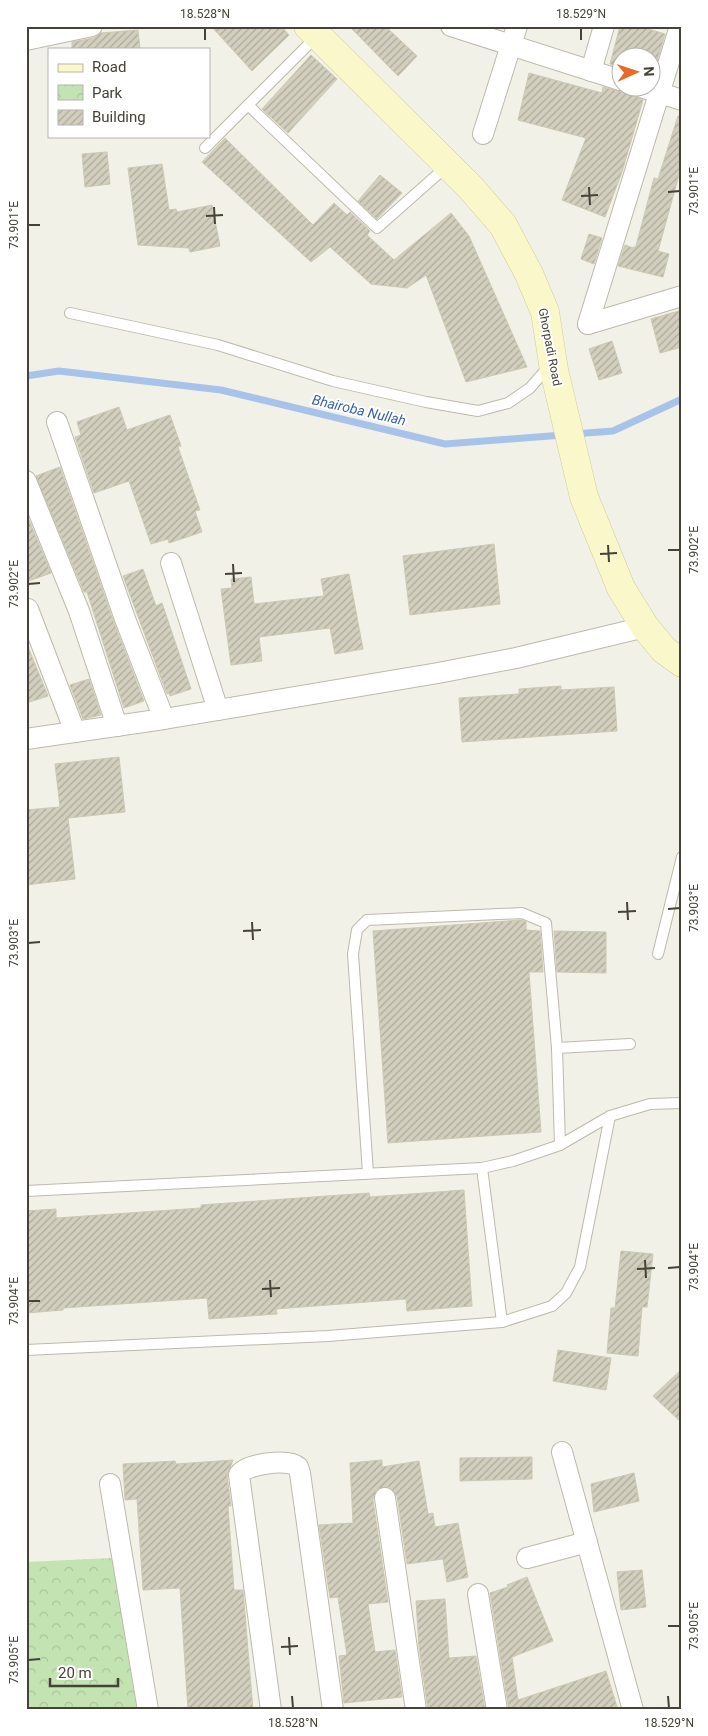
<svg xmlns="http://www.w3.org/2000/svg" width="708" height="1736" font-family="Roboto,sans-serif">
<style>
.park{fill:url(#park-crowns)}
.lines{fill:none;stroke-linecap:round;stroke-linejoin:round}
.stream{stroke:#a8c3ea;stroke-width:7}
.building{fill:url(#building-hatch);stroke:#cdc8b2}
.service-casing{stroke:#bdbaab;stroke-width:12}
.minor-casing{stroke:#bdbaab;stroke-width:22}
.secondary-casing{stroke:#cfcb9a;stroke-width:29}
.service{stroke:#fff;stroke-width:10}
.minor{stroke:#fff;stroke-width:20}
.secondary{stroke:#faf8ca;stroke-width:28}
.ticks{fill:none;stroke:#454237;stroke-width:2}
.labels{text-anchor:middle;stroke-width:4;stroke-linejoin:round;paint-order:stroke}
.street-label{font-size:12px;fill:#454237;stroke:#fff}
.water-label{font-size:14px;font-style:italic;fill:#3863a8;stroke:#fff}
.neatline{fill:none;stroke:#454237;stroke-width:2}
.ticks-label{font-size:12px;text-anchor:middle;fill:#454237}
</style>
<defs>
<pattern id="park-crowns" width="20" height="18" patternUnits="userSpaceOnUse" patternTransform="scale(1.25)"><rect width="20" height="18" fill="#c4e3b3"/><path d="M2 6a3 3 0 1 1 6 0M12 15a3 3 0 1 1 6 0" fill="none" stroke="#aac49b"/></pattern>
<pattern id="building-hatch" width="6" height="6" patternUnits="userSpaceOnUse" patternTransform="scale(1.25)"><rect width="6" height="6" fill="#d3cfbe"/><path d="M-1 1l2-2M0 6l6-6M5 7l2-2" fill="none" stroke="#adaa9b"/></pattern>
</defs>
<rect width="100%" height="100%" fill="#f2f1e7"/>
<!-- park -->
<polygon class="park" points="112,1558 139,1710 26,1710 26,1562"/>
<g class="lines">
<!-- stream -->
<g class="stream">
<polyline points="26,376 59,371 221,390 445,444 563,435"/>
<polyline points="574,434 613,431 682,399"/>
</g>
</g>
<!-- building -->
<g class="building">
<polygon points="211,26 281,26 289,35 252,71"/>
<polygon points="349,26 385,26 417,56 398,76"/>
<polygon points="620,26 638,26 665,34 652,78 650,58 620,58 620,68 610,64"/>
<polygon points="138,30 140,49 72,49 72,42 94,38 101,33"/>
<polygon points="311,55 337,79 288,133 262,109"/>
<polygon points="529,73 602,93 603,87 622,92 632,88 635,96 643,100 622,172 605,217 562,200 586,138 518,120"/>
<polygon points="678,116 682,117 682,164 658,251 669,254 663,277 618,266 625,245 633,248 636,246 654,178 658,179"/>
<polygon points="225,138 313,225 334,203 347,215 350,212 370,231 367,235 394,260 451,213 469,236 527,367 466,382 426,275 407,288 371,284 330,247 311,262 202,162"/>
<polygon points="107,152 110,184 85,187 82,154"/>
<polygon points="162,164 169,210 176,209 177,212 212,205 220,246 190,252 189,248 138,245 128,168"/>
<polygon points="380,175 402,193 377,219 358,201"/>
<polygon points="589,234 602,238 594,264 581,259"/>
<polygon points="682,310 682,347 660,353 651,319"/>
<polygon points="612,341 622,373 599,380 589,349"/>
<polygon points="119,407 127,430 170,415 181,446 178,447 200,510 195,511 202,532 169,543 168,539 151,544 129,481 94,493 75,437 81,435 77,422"/>
<polygon points="60,467 114,623 144,701 124,708 87,592 84,592 36,476"/>
<polygon points="26,513 51,573 26,582"/>
<polygon points="494,544 500,604 410,615 403,556"/>
<polygon points="143,569 156,606 162,603 191,689 170,696 169,693 167,694 123,576"/>
<polygon points="349,574 363,649 335,654 330,628 259,637 262,661 231,665 221,589 232,588 231,579 251,577 254,604 324,596 321,579"/>
<polygon points="26,642 48,696 26,703"/>
<polygon points="89,679 101,715 83,719 70,685"/>
<polygon points="561,686 561,690 614,687 617,731 462,742 459,698 519,694 519,689"/>
<polygon points="119,757 125,812 68,818 75,879 26,885 26,810 60,807 55,764"/>
<polygon points="521,920 526,922 526,930 540,931 543,972 529,972 541,1132 388,1143 373,931"/>
<polygon points="554,931 606,932 606,973 557,972"/>
<polygon points="464,1190 472,1306 407,1311 406,1299 276,1309 277,1314 209,1319 207,1298 63,1308 63,1310 26,1313 26,1211 56,1209 56,1218 201,1208 201,1205 369,1193 370,1197"/>
<polygon points="621,1251 653,1254 647,1307 642,1307 638,1356 607,1353 611,1308 615,1308"/>
<polygon points="558,1350 611,1358 606,1390 553,1381"/>
<polygon points="682,1369 682,1423 653,1396"/>
<polygon points="532,1457 532,1479 460,1481 460,1458"/>
<polygon points="233,1460 227,1476 231,1506 228,1506 234,1590 243,1590 253,1710 188,1710 180,1588 143,1590 137,1499 125,1500 123,1464 175,1461 176,1464"/>
<polygon points="382,1460 382,1467 419,1461 428,1514 433,1513 435,1527 458,1523 468,1577 447,1582 443,1559 407,1564 397,1496 389,1487 377,1489 373,1500 388,1602 368,1604 375,1652 395,1650 402,1697 344,1703 339,1656 347,1655 338,1597 330,1598 319,1525 353,1523 350,1463"/>
<polygon points="634,1473 639,1501 594,1512 591,1484"/>
<polygon points="642,1570 646,1607 621,1610 617,1572"/>
<polygon points="527,1577 553,1641 512,1657 518,1700 606,1671 618,1710 509,1710 490,1593 508,1587 507,1585"/>
<polygon points="445,1599 449,1658 476,1656 485,1710 428,1710 419,1647 416,1601"/>
</g>
<g class="lines">
<defs>
<g id="service">
<polyline points="248,105 377,228 447,166"/>
<polyline points="205,148 317,36"/>
<polyline points="70,313 218,345 333,381 426,402 478,411 508,403 530,388 550,365"/>
<polyline points="658,954 682,857"/>
<polyline points="557,1048 630,1044"/>
<polyline points="482,1168 502,1322"/>
<polyline points="368,1173 353,954 357,930 367,920 522,913 546,923 557,1048 560,1145"/>
<polyline points="26,1191 482,1168 513,1161 560,1145 610,1116 650,1104 682,1103"/>
<polyline points="26,1350 328,1336 502,1322 552,1306 566,1293 580,1267 610,1116"/>
</g>
<g id="minor">
<polyline points="451,26 620,80"/>
<polyline points="26,40 92,26"/>
<polyline points="591,71 604,26"/>
<polyline points="644,88 682,100"/>
<polyline points="483,134 517,26"/>
<polyline points="588,324 680,26"/>
<polyline points="588,324 682,296"/>
<polyline points="57,422 125,619 164,719"/>
<polyline points="26,481 79,611 117,726"/>
<polyline points="171,563 218,710"/>
<polyline points="28,609 75,732"/>
<polyline points="26,739 164,719 438,673 516,658 645,627"/>
<polyline points="562,1452 633,1710"/>
<polyline points="110,1484 148,1710"/>
<polyline points="385,1498 416,1710"/>
<polyline points="527,1558 587,1542"/>
<polyline points="478,1594 497,1710"/>
<path d="M271 1710 239 1475C245 1464 288 1458 298 1467L300 1473 333 1710"/>
</g>
<polyline id="secondary" points="308,26 470,187 503,225 529,274 545,312 554,370 584,497 621,588 645,627 664,650 682,663"/>
</defs>
<!-- service casing -->
<use href="#service" class="service-casing"/>
<!-- minor casing -->
<use href="#minor" class="minor-casing"/>
<!-- secondary casing -->
<use href="#secondary" class="secondary-casing"/>
<!-- service -->
<use href="#service" class="service"/>
<!-- minor -->
<use href="#minor" class="minor"/>
<!-- secondary -->
<use href="#secondary" class="secondary"/>
</g>
<!-- ticks -->
<path class="ticks" d="M205 28V40M581 28V40M589 187 590 205M668 192 680 191M581 196 598 195M214 207 215 224M206 216 223 215M28 225H40M608 545 609 562M668 550H680M600 554 617 553M233 564 234 582M225 574 242 573M28 584 40 583M627 902 628 920M668 909 680 908M618 912 636 911M252 922 253 940M243 931 261 930M28 943 40 942M645 1260 646 1278M668 1268 680 1267M637 1269 655 1268M270 1280 271 1297M262 1289 280 1288M28 1301H40M668 1626H680M289 1637 290 1655M281 1647 298 1646M28 1660 40 1659M292 1696 293 1708M668 1696 669 1708"/>
<g class="labels">
<!-- street labels -->
<g class="street-label">
<text transform="translate(550 347) rotate(79)" y="4">Ghorpadi Road</text>
</g>
<!-- water labels -->
<g class="water-label">
<text transform="translate(359 410) rotate(13)" y="5">Bhairoba Nullah</text>
</g>
</g>
<!-- border -->
<rect width="708" height="1736" fill="none" stroke="#ffffff" stroke-width="55"/>
<!-- legend -->
<rect x="48" y="48" width="162" height="90" fill="#ffffff" stroke="#b5b3af"/>
<rect x="58" y="64" width="25" height="8" fill="#faf8ca" stroke="#b5b3af"/>
<text x="92" y="72" font-size="15" fill="#454237">Road</text>
<rect x="58" y="85" width="25" height="15" fill="url(#park-crowns)" stroke="#b5b3af"/>
<text x="92" y="98" font-size="15" fill="#454237">Park</text>
<rect x="58" y="110" width="25" height="15" fill="url(#building-hatch)" stroke="#b5b3af"/>
<text x="92" y="122" font-size="15" fill="#454237">Building</text>
<!-- north arrow -->
<g transform="translate(636 72) rotate(87)"><circle r="24" fill="#ffffff" stroke="#b5b3af"/>
<path d="M0-4L9 19L0 12L-9 19Z" fill="#e96a28"/>
<text y="-8" font-size="14" font-weight="bold" text-anchor="middle" fill="#454237">N</text>
</g>
<!-- scale -->
<path d="M50 1678v8h68v-8" fill="none" stroke="#454237" stroke-width="2.5"/>
<text x="58" y="1678" font-size="15" fill="#454237" stroke="#ffffff" stroke-width="4" paint-order="stroke">20 m</text>
<rect x="28" y="28" width="652" height="1680" class="neatline"/>
<g class="ticks-label">
<text x="205" y="18">18.528°N</text>
<text x="581" y="18">18.529°N</text>
<text transform="translate(694 191) rotate(-90)" y="4">73.901°E</text>
<text transform="translate(14 225) rotate(-90)" y="4">73.901°E</text>
<text transform="translate(694 550) rotate(-90)" y="4">73.902°E</text>
<text transform="translate(14 584) rotate(-90)" y="4">73.902°E</text>
<text transform="translate(694 908) rotate(-90)" y="4">73.903°E</text>
<text transform="translate(14 943) rotate(-90)" y="4">73.903°E</text>
<text transform="translate(694 1267) rotate(-90)" y="4">73.904°E</text>
<text transform="translate(14 1301) rotate(-90)" y="4">73.904°E</text>
<text transform="translate(694 1626) rotate(-90)" y="4">73.905°E</text>
<text transform="translate(14 1660) rotate(-90)" y="4">73.905°E</text>
<text x="293" y="1727">18.528°N</text>
<text x="669" y="1727">18.529°N</text>
</g>
</svg>
